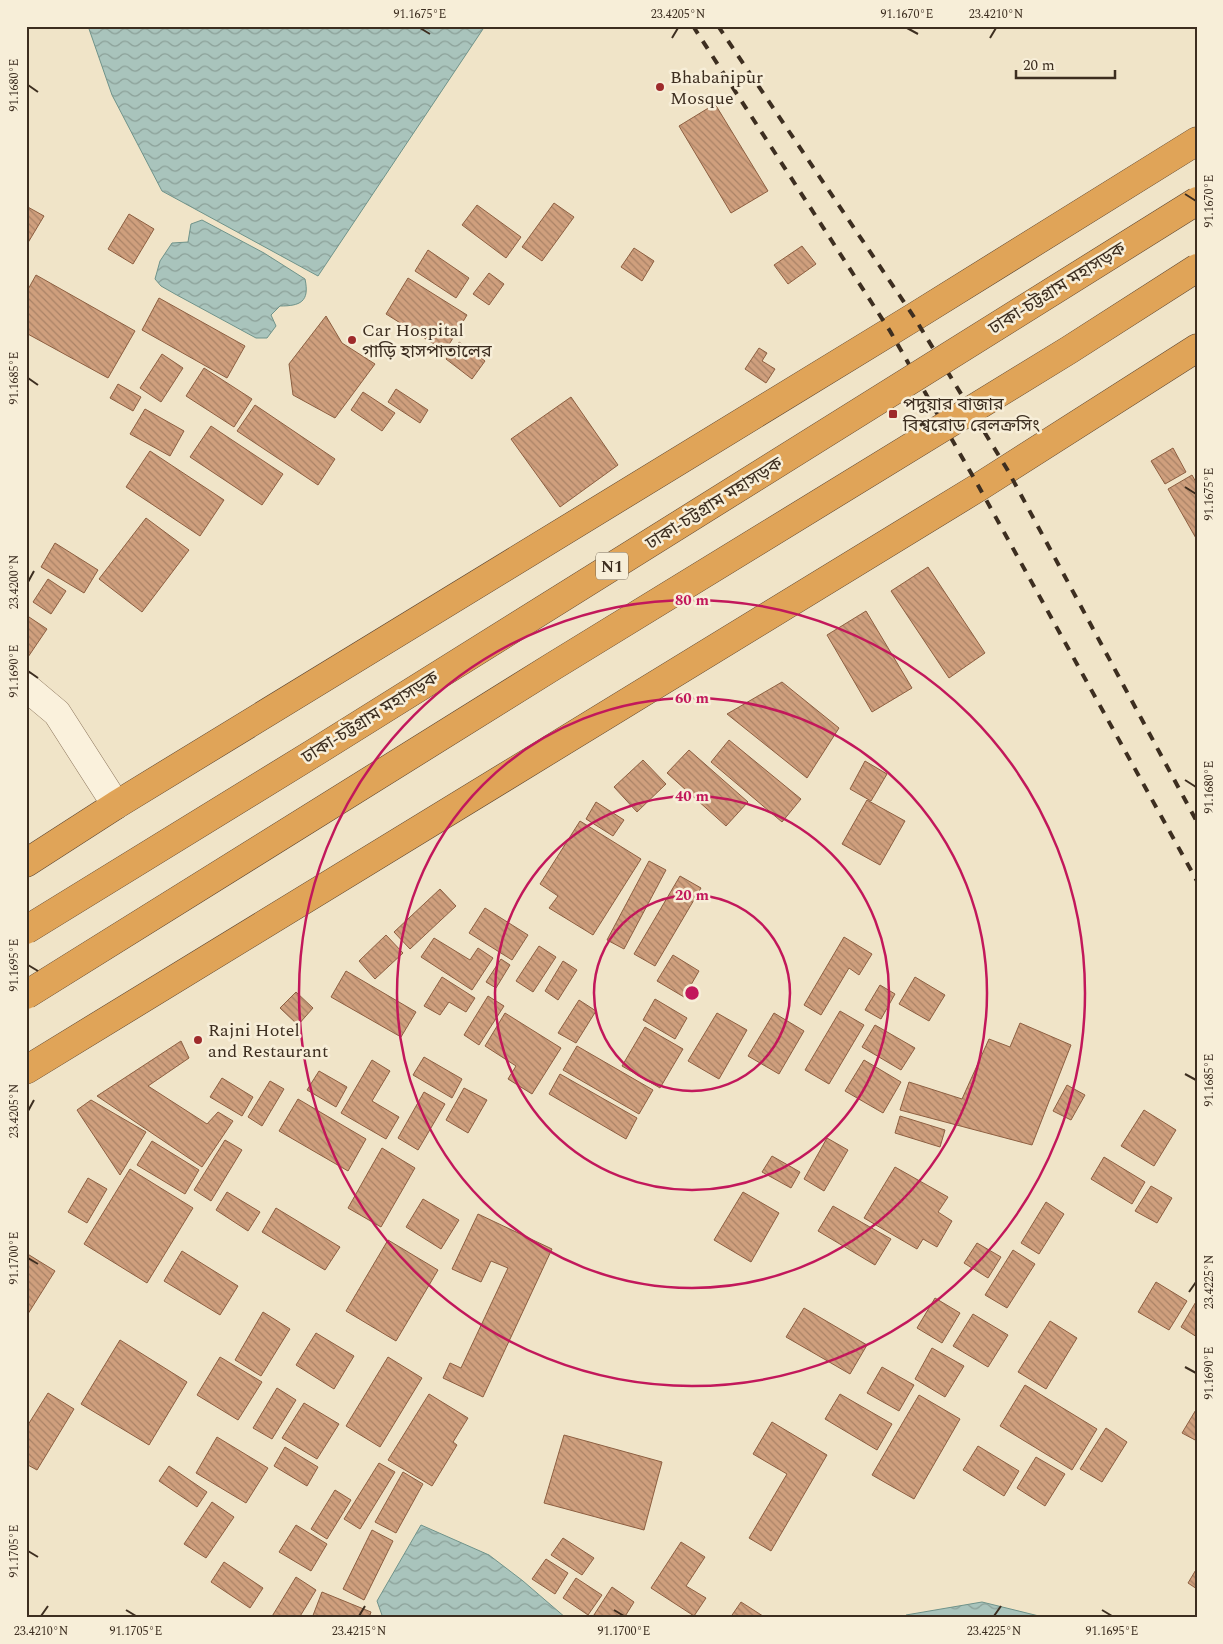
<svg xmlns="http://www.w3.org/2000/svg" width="1223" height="1644" font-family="Spectral,'Noto Sans Bengali',serif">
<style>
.water{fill:url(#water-waves);stroke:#6f938a}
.building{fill:url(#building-back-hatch);stroke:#8d5f41}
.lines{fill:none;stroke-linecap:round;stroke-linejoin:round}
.minor-casing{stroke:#8d765c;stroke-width:29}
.highway-casing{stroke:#5b4430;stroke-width:29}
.minor{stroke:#faf1dc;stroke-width:28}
.highway{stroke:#e0a458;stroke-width:28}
.rail{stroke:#3d2e20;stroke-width:4;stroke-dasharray:9 9;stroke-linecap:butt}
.highway-bridge-casing{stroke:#5b4430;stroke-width:29;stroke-linecap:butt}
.highway-bridge{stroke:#e0a458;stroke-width:28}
.ticks{fill:none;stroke:#3d2e20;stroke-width:2}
.ring{fill:none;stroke:#c2185b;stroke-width:2.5}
.poi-dot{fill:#9e2a2b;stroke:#f7eed8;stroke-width:2}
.labels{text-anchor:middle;stroke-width:5;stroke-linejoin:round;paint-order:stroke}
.shield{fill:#f7eed8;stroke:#756857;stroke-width:1}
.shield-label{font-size:16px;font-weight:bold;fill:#3d2e20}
.poi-label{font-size:18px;fill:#3d2e20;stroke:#f7eed8;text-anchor:start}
.street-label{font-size:18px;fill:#3d2e20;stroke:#f7eed8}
.centre{fill:#c2185b;stroke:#f7eed8;stroke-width:2.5}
.ring-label{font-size:15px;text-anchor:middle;font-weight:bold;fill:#c2185b;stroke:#f7eed8;stroke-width:5;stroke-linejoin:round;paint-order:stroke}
.neatline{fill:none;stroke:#3d2e20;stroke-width:2}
.ticks-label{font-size:12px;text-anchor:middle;fill:#3d2e20}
</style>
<defs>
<pattern id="water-waves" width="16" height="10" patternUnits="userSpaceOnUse" patternTransform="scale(1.25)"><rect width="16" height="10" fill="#a9c4bc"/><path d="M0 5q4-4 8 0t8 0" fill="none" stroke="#8ba098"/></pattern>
<pattern id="building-back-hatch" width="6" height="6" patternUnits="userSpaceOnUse" patternTransform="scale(1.25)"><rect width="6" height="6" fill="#cf9f7d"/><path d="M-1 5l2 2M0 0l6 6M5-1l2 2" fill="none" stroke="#a98266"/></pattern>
</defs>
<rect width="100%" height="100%" fill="#f0e4c8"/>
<!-- water -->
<g class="water">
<polygon points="88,26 485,26 318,276 162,191 112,95"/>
<path d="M202 220 264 253 305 279C310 302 300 306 280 306L271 315 276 326 267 338H256L175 294 161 286 155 279 160 261 172 243 188 242 191 224Z"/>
<polygon points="421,1525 489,1555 523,1581 566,1618 383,1618 377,1601"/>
<polygon points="982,1602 1047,1618 903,1618 906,1615"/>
</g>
<!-- building -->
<g class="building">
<polygon points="715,104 768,191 731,213 679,126"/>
<polygon points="554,203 574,217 542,261 522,247"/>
<polygon points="477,205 521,237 506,258 462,225"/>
<polygon points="26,206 44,216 26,246"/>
<polygon points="129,214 154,229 133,264 108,249"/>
<polygon points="802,246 816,264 788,284 774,265"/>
<polygon points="634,248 654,261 642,281 621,267"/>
<polygon points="428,250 469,278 456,298 415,271"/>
<polygon points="489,273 504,284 489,305 473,294"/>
<polygon points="36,275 135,331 108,378 26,333 26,293"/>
<polygon points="408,278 467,315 445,351 386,314"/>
<polygon points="159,298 245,346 227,378 142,330"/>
<polygon points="326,316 342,343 375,364 335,418 293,395 289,364"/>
<polygon points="459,342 485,361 472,379 446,359"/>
<polygon points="759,348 767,353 762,361 775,369 766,383 745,369"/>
<polygon points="162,354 183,368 161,402 140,388"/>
<polygon points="204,368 252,399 234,427 186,396"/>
<polygon points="118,384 141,397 133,411 110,398"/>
<polygon points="396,389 428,410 420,423 388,402"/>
<polygon points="363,392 395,413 382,431 351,410"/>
<polygon points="571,397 618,465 560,507 511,439"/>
<polygon points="255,405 335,459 318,485 237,431"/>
<polygon points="145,409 184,431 170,456 130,434"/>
<polygon points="211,426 283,474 262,505 190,457"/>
<polygon points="1173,448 1186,472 1165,484 1151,461"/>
<polygon points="150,451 224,500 200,536 126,487"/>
<polygon points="1192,475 1197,484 1197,540 1168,489"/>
<polygon points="146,518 189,550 142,612 99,579"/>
<polygon points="55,543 98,570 84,593 41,567"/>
<polygon points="928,567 985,653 949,678 891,591"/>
<polygon points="48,579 66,591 51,614 33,602"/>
<polygon points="866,611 912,688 872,712 827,635"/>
<polygon points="26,615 47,629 26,660"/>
<polygon points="782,682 839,728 807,778 727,714"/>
<polygon points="729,740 801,799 782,822 711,762"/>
<polygon points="689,750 748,802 726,826 667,773"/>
<polygon points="643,760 666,784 637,812 614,787"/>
<polygon points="865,761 887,774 871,801 850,789"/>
<polygon points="867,800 905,821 880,865 842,844"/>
<polygon points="596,802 624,820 613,836 586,819"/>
<polygon points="580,821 641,859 593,935 549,908 558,896 540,884"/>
<polygon points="649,861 666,870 624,949 607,940"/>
<polygon points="680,876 701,888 655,966 634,954"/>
<polygon points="440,889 456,906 410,949 394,932"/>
<polygon points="485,908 528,935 512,960 469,933"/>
<polygon points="386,935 403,953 375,979 359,961"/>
<polygon points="844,937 872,954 859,975 849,968 821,1015 804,1005"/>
<polygon points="434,938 470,960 478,948 493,958 472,990 421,957"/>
<polygon points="539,946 556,957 533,992 516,981"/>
<polygon points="673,955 699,971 684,997 657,981"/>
<polygon points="501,959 510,965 496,988 486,982"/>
<polygon points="563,961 577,970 558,1000 545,991"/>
<polygon points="346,971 416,1012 401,1037 331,997"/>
<polygon points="442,977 475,998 466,1012 449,1002 440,1015 424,1006"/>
<polygon points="915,977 945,995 929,1021 899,1004"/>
<polygon points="880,985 895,994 881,1019 865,1010"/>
<polygon points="296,992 313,1008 298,1025 280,1008"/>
<polygon points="488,996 504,1006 479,1045 464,1035"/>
<polygon points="655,999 687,1018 675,1039 643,1020"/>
<polygon points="579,1000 596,1011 576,1043 558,1033"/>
<polygon points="840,1011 864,1025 829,1084 805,1070"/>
<polygon points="505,1013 561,1048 532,1094 508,1079 516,1066 485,1046"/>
<polygon points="717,1013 747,1030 719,1079 688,1061"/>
<polygon points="774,1013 804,1031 779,1074 748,1056"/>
<polygon points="1020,1023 1071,1045 1032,1145 900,1110 909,1082 962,1099 989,1039 1010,1047"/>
<polygon points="875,1025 915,1048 901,1070 862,1047"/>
<polygon points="645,1027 683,1049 660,1088 622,1066"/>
<polygon points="181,1041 189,1058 148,1086 207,1124 218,1112 233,1121 202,1167 97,1096"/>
<polygon points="577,1046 653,1090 639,1114 563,1070"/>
<polygon points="424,1057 462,1079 452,1098 413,1075"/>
<polygon points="372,1060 390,1071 372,1101 399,1117 386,1139 341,1113"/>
<polygon points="864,1060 901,1082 883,1113 845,1091"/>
<polygon points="319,1071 347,1087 336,1107 307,1090"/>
<polygon points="560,1074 637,1118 626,1139 549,1094"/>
<polygon points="222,1078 253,1097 242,1116 210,1097"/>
<polygon points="270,1081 284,1089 262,1126 248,1117"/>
<polygon points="1067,1085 1085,1095 1071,1120 1053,1111"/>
<polygon points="464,1088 487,1100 468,1133 446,1120"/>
<polygon points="424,1092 445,1104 418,1150 398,1138"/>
<polygon points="298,1099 366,1139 348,1171 279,1131"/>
<polygon points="91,1100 146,1132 120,1175 77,1110"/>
<polygon points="1144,1110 1176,1130 1154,1166 1121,1146"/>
<polygon points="900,1116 945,1130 940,1147 895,1133"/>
<polygon points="827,1138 848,1150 824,1191 804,1179"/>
<polygon points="225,1140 242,1150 211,1201 194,1190"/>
<polygon points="152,1141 199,1170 185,1194 137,1165"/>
<polygon points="382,1148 415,1168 381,1227 348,1208"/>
<polygon points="772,1156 800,1172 791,1188 762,1172"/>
<polygon points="1104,1157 1145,1182 1132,1204 1091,1179"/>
<polygon points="895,1167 948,1197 938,1212 952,1221 937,1247 923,1239 917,1249 864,1218"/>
<polygon points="130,1169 193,1208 147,1283 84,1244"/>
<polygon points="88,1178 107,1189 87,1223 68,1212"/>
<polygon points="1151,1186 1172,1198 1157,1223 1135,1211"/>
<polygon points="227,1192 260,1212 248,1231 216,1210"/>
<polygon points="743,1192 779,1213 751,1262 714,1240"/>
<polygon points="423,1199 459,1220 441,1249 406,1227"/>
<polygon points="1046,1202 1064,1214 1039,1254 1021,1243"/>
<polygon points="833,1206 891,1239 875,1265 818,1231"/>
<polygon points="276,1208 340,1247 325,1270 262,1232"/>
<polygon points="478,1214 552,1249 483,1397 443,1378 450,1363 461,1368 508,1268 491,1261 481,1282 452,1269"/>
<polygon points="388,1240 438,1270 396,1341 346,1311"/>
<polygon points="977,1243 1001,1257 988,1278 964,1263"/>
<polygon points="1013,1250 1035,1264 1007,1308 985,1295"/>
<polygon points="182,1251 238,1286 220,1315 164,1281"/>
<polygon points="26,1253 55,1271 26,1317"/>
<polygon points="1156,1282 1187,1301 1169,1330 1138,1312"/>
<polygon points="935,1298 960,1313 942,1343 917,1328"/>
<polygon points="1197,1300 1197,1337 1181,1327"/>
<polygon points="804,1308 867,1345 850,1374 786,1337"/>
<polygon points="263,1312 290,1329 261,1376 235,1360"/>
<polygon points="973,1314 1008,1335 988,1367 953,1346"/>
<polygon points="1050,1321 1077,1338 1046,1389 1018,1372"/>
<polygon points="316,1333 354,1356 334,1389 296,1365"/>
<polygon points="120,1340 187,1382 149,1445 81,1404"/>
<polygon points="932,1348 964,1366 945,1397 915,1379"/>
<polygon points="220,1357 262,1382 238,1420 197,1395"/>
<polygon points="388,1357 422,1378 380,1447 346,1426"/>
<polygon points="882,1367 914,1385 899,1411 867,1393"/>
<polygon points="1025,1385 1097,1429 1072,1470 1000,1426"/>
<polygon points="277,1388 296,1400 272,1439 253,1428"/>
<polygon points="48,1393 74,1409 37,1470 26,1464 26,1428"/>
<polygon points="429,1394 468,1418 453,1442 457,1445 432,1486 388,1460"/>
<polygon points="840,1394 892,1424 877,1450 825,1419"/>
<polygon points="919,1395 960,1419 914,1499 872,1475"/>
<polygon points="304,1403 339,1424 317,1459 282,1438"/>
<polygon points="1197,1408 1197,1441 1182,1433"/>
<polygon points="772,1422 827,1455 771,1551 749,1538 787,1474 753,1454"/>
<polygon points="1106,1428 1127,1442 1102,1482 1080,1469"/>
<polygon points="564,1435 662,1462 644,1530 544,1503"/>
<polygon points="217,1437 268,1468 246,1503 196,1473"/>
<polygon points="978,1446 1019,1471 1004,1496 963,1470"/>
<polygon points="285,1447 318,1467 307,1486 274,1466"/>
<polygon points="1036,1457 1065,1474 1045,1506 1017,1488"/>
<polygon points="379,1463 395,1472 360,1529 344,1519"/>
<polygon points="169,1466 207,1492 197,1507 159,1481"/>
<polygon points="403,1472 423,1484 396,1533 375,1522"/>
<polygon points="335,1490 351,1500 327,1539 311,1529"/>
<polygon points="212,1502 234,1517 206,1558 184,1544"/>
<polygon points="296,1525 327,1544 311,1571 279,1552"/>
<polygon points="372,1530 393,1541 364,1600 343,1589"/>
<polygon points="563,1538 594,1558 582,1575 551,1555"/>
<polygon points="681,1542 705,1557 686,1586 706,1598 694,1616 651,1588"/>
<polygon points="546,1559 568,1573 555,1594 532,1579"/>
<polygon points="224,1562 263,1588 250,1608 211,1582"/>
<polygon points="1197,1568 1197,1589 1188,1583"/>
<polygon points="296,1577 316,1590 299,1618 271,1618"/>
<polygon points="576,1578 602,1595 588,1615 563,1598"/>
<polygon points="612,1587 634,1602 624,1618 592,1618"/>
<polygon points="322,1592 371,1612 369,1618 312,1618"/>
<polygon points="741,1602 766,1618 730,1618"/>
</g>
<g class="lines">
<defs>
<polyline id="minor" points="26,687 57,713 116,805"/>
<g id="highway">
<polyline points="26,863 116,805 914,317 1197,141"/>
<polyline points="26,1070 979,487 1197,348"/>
</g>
</defs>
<!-- minor casing -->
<use href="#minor" class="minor-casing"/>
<!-- highway casing -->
<use href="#highway" class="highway-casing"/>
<!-- minor -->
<use href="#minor" class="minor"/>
<!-- highway -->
<use href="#highway" class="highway"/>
<!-- rail -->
<g class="rail">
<polyline points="693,26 890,331 979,487 1197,881"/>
<polyline points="718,26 914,317 1007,469 1197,822"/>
</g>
<defs>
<g id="highway-bridge">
<polyline points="26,930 317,751 1197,201"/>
<polyline points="26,995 552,667 1069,350 1197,268"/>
</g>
</defs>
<!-- highway-bridge casing -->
<use href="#highway-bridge" class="highway-bridge-casing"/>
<!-- highway-bridge -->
<use href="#highway-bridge" class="highway-bridge"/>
</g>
<!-- ticks -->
<path class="ticks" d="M420 28 430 34M907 28 918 34M672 38 678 28M990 38 996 28M28 85 38 92M1185 194 1196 201M28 378 38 385M1185 487 1196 494M28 582 34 571M28 671 38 678M1185 780 1196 787M28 965 38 971M1185 1074 1196 1080M28 1111 34 1100M28 1258 38 1264M1189 1292 1196 1282M1185 1367 1196 1373M28 1551 38 1557M126 1610 136 1616M614 1610 624 1616M1102 1610 1112 1616M41 1616 48 1606M359 1616 365 1606M994 1616 1001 1606"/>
<!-- distance rings -->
<g class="ring">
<circle cx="692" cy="993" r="98"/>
<circle cx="692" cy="993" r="197"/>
<circle cx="692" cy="993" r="295"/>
<circle cx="692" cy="993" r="393"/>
</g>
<!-- markers -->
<g class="poi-dot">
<circle cx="660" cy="87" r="5"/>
<circle cx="352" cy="340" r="5"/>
<rect x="888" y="409" width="10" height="10" rx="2.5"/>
<circle cx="198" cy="1040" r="5"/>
</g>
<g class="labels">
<!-- shield labels -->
<rect class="shield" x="596" y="552.5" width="32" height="27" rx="4"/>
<g class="shield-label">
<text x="612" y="572">N1</text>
</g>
<!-- poi labels -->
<g class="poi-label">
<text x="670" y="83">Bhabanipur<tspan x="670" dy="21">Mosque</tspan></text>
<text x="362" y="336">Car Hospital<tspan x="362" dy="21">গাড়ি হাসপাতালের</tspan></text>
<text x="903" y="410">পদুয়ার বাজার<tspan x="903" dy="21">বিশ্বরোড রেলক্রসিং</tspan></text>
<text x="208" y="1036">Rajni Hotel<tspan x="208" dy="21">and Restaurant</tspan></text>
</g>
<!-- street labels -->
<g class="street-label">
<text transform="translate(1057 288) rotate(-32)" y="6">ঢাকা-চট্টগ্রাম মহাসড়ক</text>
<text transform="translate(714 503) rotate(-32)" y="6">ঢাকা-চট্টগ্রাম মহাসড়ক</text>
<text transform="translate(370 717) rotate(-32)" y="6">ঢাকা-চট্টগ্রাম মহাসড়ক</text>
</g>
</g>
<circle cx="692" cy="993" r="8" class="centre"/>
<g class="ring-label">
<text x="692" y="605">80 m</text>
<text x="692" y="703">60 m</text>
<text x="692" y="801">40 m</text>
<text x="692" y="900">20 m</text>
</g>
<!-- border -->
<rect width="1223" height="1644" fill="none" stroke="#f7eed8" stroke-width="55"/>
<!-- scale -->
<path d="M1016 70v8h99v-8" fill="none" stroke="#3d2e20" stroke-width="2.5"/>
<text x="1023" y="70" font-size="15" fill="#3d2e20" stroke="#f7eed8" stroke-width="4" paint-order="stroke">20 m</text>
<rect x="28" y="28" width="1168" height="1588" class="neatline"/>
<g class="ticks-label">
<text x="420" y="18">91.1675°E</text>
<text x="678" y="18">23.4205°N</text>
<text x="907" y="18">91.1670°E</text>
<text x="996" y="18">23.4210°N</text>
<text transform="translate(14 85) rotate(-90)" y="4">91.1680°E</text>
<text transform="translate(1209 201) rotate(-90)" y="4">91.1670°E</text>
<text transform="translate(14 378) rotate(-90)" y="4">91.1685°E</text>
<text transform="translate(1209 494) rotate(-90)" y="4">91.1675°E</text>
<text transform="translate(14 582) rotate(-90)" y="4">23.4200°N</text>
<text transform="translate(14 671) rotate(-90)" y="4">91.1690°E</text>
<text transform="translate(1209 787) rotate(-90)" y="4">91.1680°E</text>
<text transform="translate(14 965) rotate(-90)" y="4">91.1695°E</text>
<text transform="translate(1209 1080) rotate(-90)" y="4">91.1685°E</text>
<text transform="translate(14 1111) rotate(-90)" y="4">23.4205°N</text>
<text transform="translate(14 1258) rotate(-90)" y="4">91.1700°E</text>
<text transform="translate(1209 1282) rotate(-90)" y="4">23.4225°N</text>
<text transform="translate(1209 1373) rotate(-90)" y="4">91.1690°E</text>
<text transform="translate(14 1551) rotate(-90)" y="4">91.1705°E</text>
<text x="41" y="1635">23.4210°N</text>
<text x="136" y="1635">91.1705°E</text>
<text x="359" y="1635">23.4215°N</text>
<text x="624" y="1635">91.1700°E</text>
<text x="994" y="1635">23.4225°N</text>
<text x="1112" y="1635">91.1695°E</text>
</g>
</svg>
